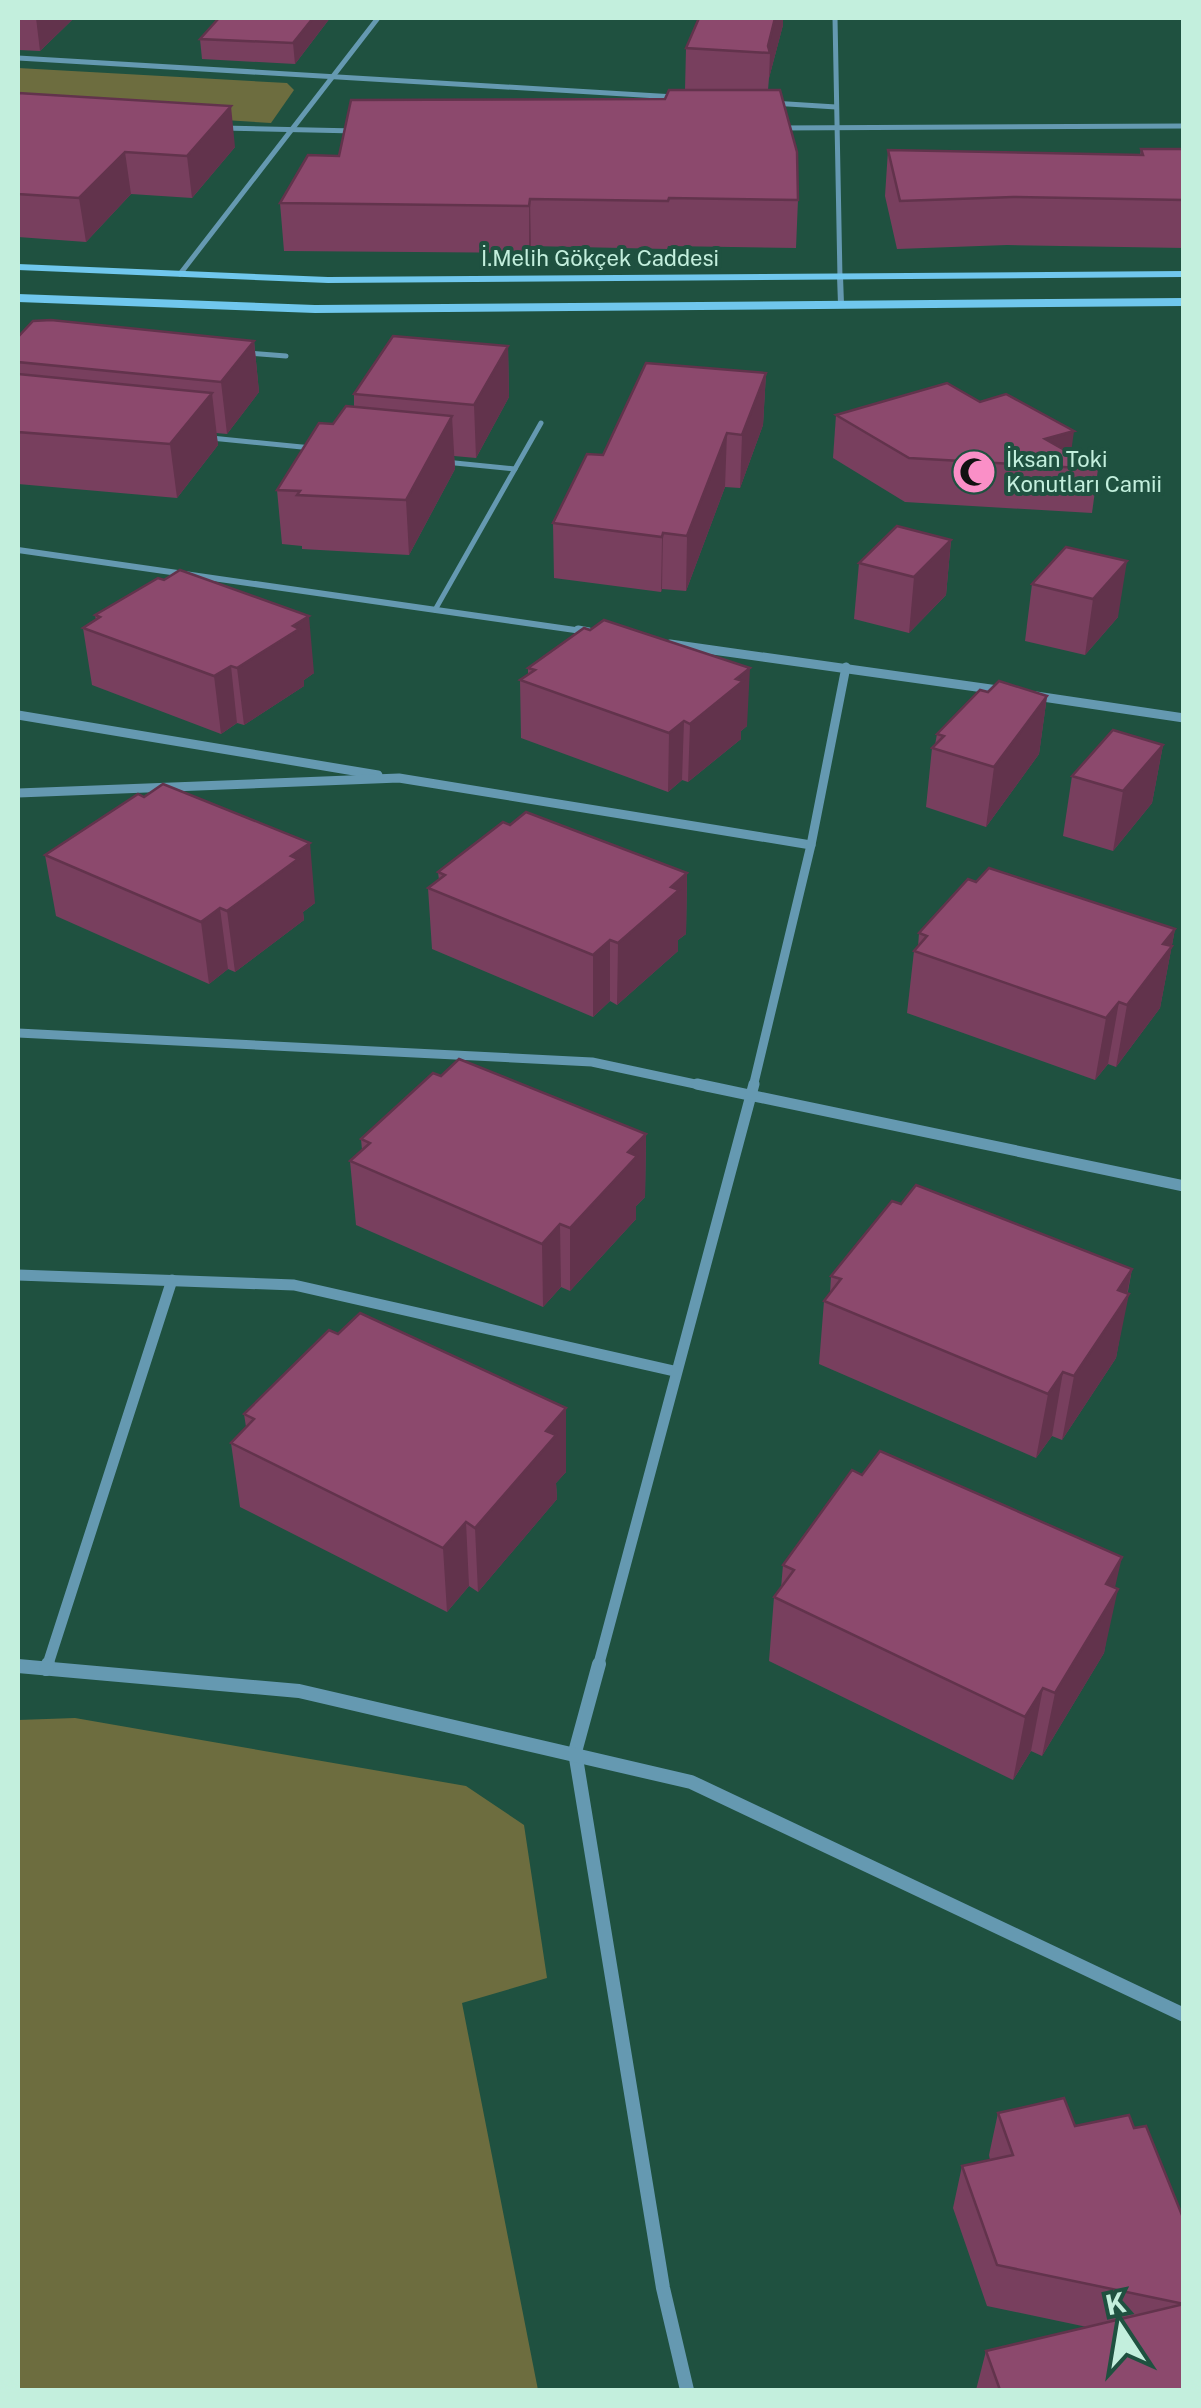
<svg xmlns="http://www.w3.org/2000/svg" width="1201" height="2408" font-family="'Public Sans',sans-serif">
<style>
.green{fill:#6d6d3f}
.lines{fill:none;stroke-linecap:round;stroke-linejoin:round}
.service{stroke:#6599b1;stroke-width:5}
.minor-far4{stroke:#6599b1;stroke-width:5}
.minor-far3{stroke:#6599b1;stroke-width:6}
.minor-far2{stroke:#6599b1;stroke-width:9}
.minor-far1{stroke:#6599b1;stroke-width:11}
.minor{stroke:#6599b1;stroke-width:14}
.secondary{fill:#70c7ed;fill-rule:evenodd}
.wall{fill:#783f5e}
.shaded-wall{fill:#62334c}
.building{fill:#8c496d;stroke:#62334c;stroke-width:2.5}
.labels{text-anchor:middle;stroke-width:8;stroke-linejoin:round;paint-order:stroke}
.far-street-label{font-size:22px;fill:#c3efdd;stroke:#1f5140}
.far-poi-label{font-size:22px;fill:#c3efdd;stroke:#1f5140;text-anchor:start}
</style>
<rect width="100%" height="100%" fill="#1f5140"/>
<!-- green -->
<g class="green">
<polygon points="18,68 287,83 294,90 271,123 18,107"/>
<polygon points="75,1718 466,1786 524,1825 547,1978 462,2003 538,2390 18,2390 18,1720"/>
</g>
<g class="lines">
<!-- service -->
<g class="service">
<polyline points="249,353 286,356"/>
<polyline points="211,438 312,448"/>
<polyline points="445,462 515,469"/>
<polyline points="435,610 541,423"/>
</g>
<!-- minor-far4 -->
<g class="minor-far4">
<polyline points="835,18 840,278"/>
<polyline points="18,58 675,97"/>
<polyline points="772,103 836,107"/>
<polyline points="223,128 356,131"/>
<polyline points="778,128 1184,126"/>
<polyline points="180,274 378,18"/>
</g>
<!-- minor-far3 -->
<g class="minor-far3">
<polyline points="840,276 841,304"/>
<polyline points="18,550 589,632"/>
</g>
<!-- minor-far2 -->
<g class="minor-far2">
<polyline points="578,630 589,632"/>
<polyline points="670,644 1005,691"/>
<polyline points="1036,696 1184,718"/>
<polyline points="18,715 378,775"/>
<polyline points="18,793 399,778 811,845"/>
<polyline points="18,1033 592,1062 709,1087"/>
<polyline points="753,1087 811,845 846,667"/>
</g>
<!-- minor-far1 -->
<g class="minor-far1">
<polyline points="697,1084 1184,1186"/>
<polyline points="18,1275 294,1285 674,1371"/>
<polyline points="18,1666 27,1667"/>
<polyline points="47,1667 172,1280"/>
<polyline points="598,1667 754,1084"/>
</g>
<!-- minor -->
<g class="minor">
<polyline points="599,1664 575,1752 663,2288 687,2390"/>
<polyline points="18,1666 299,1691 691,1782 1184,2015"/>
<polyline points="46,1669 48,1664"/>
</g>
<!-- secondary -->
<g class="secondary">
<polygon points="18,264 328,277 1184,271 1184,277 328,283 18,270"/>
<polygon points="18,294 315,305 1184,298 1184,306 315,313 18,302"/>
</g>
</g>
<!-- wall -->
<g class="wall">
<polygon points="18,18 74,18 40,51 18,50"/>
<polygon points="330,18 295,64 202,59 200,39"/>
<polygon points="783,25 769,78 768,90 798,200 796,248 668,246 667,249 531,246 529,253 284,251 280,203 339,156 665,99 685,90 686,48"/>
<polygon points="18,93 235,147 192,198 131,194 86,242 18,237"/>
<polygon points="1141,149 1184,149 1184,248 1007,245 897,249 885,196 888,150 1140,155"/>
<polygon points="18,337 254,341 259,392 227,434 216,433 218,445 177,498 18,484"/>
<polygon points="508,346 509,397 476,458 454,456 455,469 409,555 302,549 302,546 282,544 277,490 333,424 354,407 354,394"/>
<polygon points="766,373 763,425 740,488 725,487 686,591 662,589 661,592 554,578 553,523 603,455"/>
<polygon points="836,415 1071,453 1098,469 1092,513 905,502 833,458"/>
<polygon points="951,540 946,595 909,633 854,619 859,563"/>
<polygon points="1066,547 1118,617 1085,655 1025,641 1032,584"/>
<polygon points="95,615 314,673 304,680 304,686 244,725 237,723 221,734 92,685 83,628 96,620"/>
<polygon points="528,668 747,726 741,731 741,739 688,782 682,780 668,792 521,738 520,680 528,674"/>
<polygon points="988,692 1047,696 1039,754 986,827 926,807 932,748 935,745 937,734"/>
<polygon points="1163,745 1152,803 1113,851 1063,836 1072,776"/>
<polygon points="510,825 687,873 686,934 678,940 678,951 617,1005 610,1001 593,1017 432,949 428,888 439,880 438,872"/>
<polygon points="45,855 315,903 303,912 304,920 235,972 228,969 209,984 56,916"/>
<polygon points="1175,929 1160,1008 1116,1067 1108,1064 1095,1080 907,1013 914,951 918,947 919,933"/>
<polygon points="646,1134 645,1197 636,1206 636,1219 570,1291 561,1287 543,1307 356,1225 350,1161 362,1150 361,1139"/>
<polygon points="1132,1269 1116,1358 1062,1440 1052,1436 1036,1458 819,1364 824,1301 830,1294 831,1276"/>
<polygon points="244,1414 566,1472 556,1483 557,1499 478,1592 469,1586 447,1612 240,1507 231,1443 246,1427"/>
<polygon points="862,1475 1115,1588 1104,1653 1042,1756 1031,1751 1013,1780 769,1661 774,1597 781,1588 783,1565"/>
<polygon points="998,2113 1075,2126 1134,2128 1184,2220 1184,2390 976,2390 986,2351 1087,2327 987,2306 953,2208 962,2166 990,2160 989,2155"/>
</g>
<!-- shaded-wall -->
<g class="shaded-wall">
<polygon points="36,18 74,18 40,51"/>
<polygon points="313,18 330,18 295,64 293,43"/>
<polygon points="775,18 783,18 783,25 769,78 770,53 768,46"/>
<polygon points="231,106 235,147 192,198 187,156"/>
<polygon points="125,152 131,194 86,242 79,198"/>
<polygon points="530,199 531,246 529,253 529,206"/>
<polygon points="254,341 259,392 227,434 221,382"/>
<polygon points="508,346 509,397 476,458 474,405"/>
<polygon points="766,373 763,425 740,488 742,435"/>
<polygon points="212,393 218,445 177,498 170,444"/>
<polygon points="452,416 455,469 409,555 406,500"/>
<polygon points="1074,431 1069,467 1045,439"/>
<polygon points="727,433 725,487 686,591 687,536"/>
<polygon points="663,533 662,589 661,592 662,537"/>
<polygon points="951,540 946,595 909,633 914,577"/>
<polygon points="1127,561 1118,617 1085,655 1093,599"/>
<polygon points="309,616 314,673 304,680 304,686 244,725 237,668"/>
<polygon points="231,666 237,723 221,734 214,676"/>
<polygon points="750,668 747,726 741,731 741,739 688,782 690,724"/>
<polygon points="1047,696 1039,754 986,827 994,767"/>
<polygon points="684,721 682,780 668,792 669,733"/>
<polygon points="1163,745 1152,803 1113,851 1123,791"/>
<polygon points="310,843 315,903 303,912 304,920 235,972 227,911 291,856"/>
<polygon points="687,873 686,934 678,940 678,951 617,1005 618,943 671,887"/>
<polygon points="220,908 228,969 209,984 201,922"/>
<polygon points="1175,929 1160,1008 1116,1067 1127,1005 1163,944"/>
<polygon points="610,940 610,1001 593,1017 593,955"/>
<polygon points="1119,1002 1108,1064 1095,1080 1106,1018"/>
<polygon points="646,1134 645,1197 636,1206 636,1219 570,1291 570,1228 628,1152"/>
<polygon points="560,1224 561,1287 543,1307 542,1244"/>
<polygon points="1132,1269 1126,1299 1129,1294 1116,1358 1062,1440 1074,1376 1118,1290"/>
<polygon points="1063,1372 1052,1436 1036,1458 1048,1394"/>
<polygon points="566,1408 566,1472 556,1483 557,1499 478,1592 475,1528 546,1431"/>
<polygon points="466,1522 469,1586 447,1612 443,1548"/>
<polygon points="1122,1557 1113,1596 1118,1589 1104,1653 1042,1756 1055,1693 1106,1584"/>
<polygon points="1043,1688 1031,1751 1013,1780 1025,1717"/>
</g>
<!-- building -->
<g class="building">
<polygon points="219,18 313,18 293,43 200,39"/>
<polygon points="699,18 775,18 768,46 770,53 686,48"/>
<polygon points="669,90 780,90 797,152 798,200 669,198 668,201 530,199 529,206 280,203 308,155 339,156 351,100 665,99"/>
<polygon points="18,93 231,106 187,156 125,152 79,198 18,194"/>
<polygon points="1141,149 1184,149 1184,200 1013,197 900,201 888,150 1143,155"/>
<polygon points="51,320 254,341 221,382 18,362 18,337 33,321"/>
<polygon points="393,336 508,346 474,405 354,394"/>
<polygon points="646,363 766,373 742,435 727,433 687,536 663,533 662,537 553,523 587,454 603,455"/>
<polygon points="18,374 212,393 170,444 18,432"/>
<polygon points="947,383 980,402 1006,394 1074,431 1045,439 1098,469 909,458 836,415"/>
<polygon points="346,406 452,416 406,500 297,495 300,491 277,490 319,423 333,424"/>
<polygon points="897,526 951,540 914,577 859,563"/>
<polygon points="1066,547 1127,561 1093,599 1032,584"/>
<polygon points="180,570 309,616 293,626 299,629 237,668 231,666 214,676 83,628 100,617 95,615 158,578 164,580"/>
<polygon points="604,620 750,668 736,679 743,681 690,724 684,721 669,733 520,680 535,670 528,668 584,628 590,630"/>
<polygon points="999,681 1047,696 994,767 932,748 944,736 937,734 980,690 988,692"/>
<polygon points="1113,730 1163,745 1123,791 1072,776"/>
<polygon points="163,784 310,843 291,856 298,859 227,911 220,908 201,922 45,855 138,794 144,797"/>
<polygon points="526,812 687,873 671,887 679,890 618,943 610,940 593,955 428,888 445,875 438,872 503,822 510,825"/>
<polygon points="989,868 1175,929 1163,944 1172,946 1127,1005 1119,1002 1106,1018 914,951 927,936 919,933 968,879 976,882"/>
<polygon points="459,1059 646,1134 628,1152 637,1156 570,1228 560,1224 542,1244 350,1161 370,1143 361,1139 433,1073 441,1076"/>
<polygon points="916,1185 1132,1269 1118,1290 1129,1294 1074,1376 1063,1372 1048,1394 824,1301 841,1279 831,1276 892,1201 901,1204"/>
<polygon points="360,1313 566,1408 546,1431 556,1435 475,1528 466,1522 443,1548 231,1443 254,1419 244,1414 329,1330 338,1334"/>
<polygon points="880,1451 1122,1557 1106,1584 1118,1589 1055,1693 1043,1688 1025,1717 774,1597 794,1570 783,1565 852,1470 862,1475"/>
<polygon points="1064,2098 1075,2126 1129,2115 1134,2128 1146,2126 1184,2220 1184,2304 997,2265 962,2166 1013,2155 998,2113"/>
<polygon points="1184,2304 1184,2390 1000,2390 986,2351"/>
</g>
<!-- icons -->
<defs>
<symbol id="mosque-disc" viewBox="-11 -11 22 22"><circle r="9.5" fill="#fa8fc7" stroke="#1f5140"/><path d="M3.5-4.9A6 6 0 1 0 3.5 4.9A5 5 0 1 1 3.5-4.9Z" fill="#111"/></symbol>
</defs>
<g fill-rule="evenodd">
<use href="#mosque-disc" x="949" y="447" width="50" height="50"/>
</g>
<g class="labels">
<!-- far-street labels -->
<g class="far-street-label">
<text x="600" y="266">İ.Melih Gökçek Caddesi</text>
</g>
<!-- far-poi labels -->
<g class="far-poi-label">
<text x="1006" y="467">İksan Toki<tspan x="1006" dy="25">Konutları Camii</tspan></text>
</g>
</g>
<!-- border -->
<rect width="1201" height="2408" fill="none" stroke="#c3efdd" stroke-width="40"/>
<!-- north arrow -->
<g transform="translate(1121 2328) rotate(348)" stroke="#1f5140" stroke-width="8" paint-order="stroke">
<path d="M0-8L18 38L0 25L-18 38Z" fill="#c3efdd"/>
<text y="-15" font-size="28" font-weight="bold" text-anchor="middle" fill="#c3efdd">K</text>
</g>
</svg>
